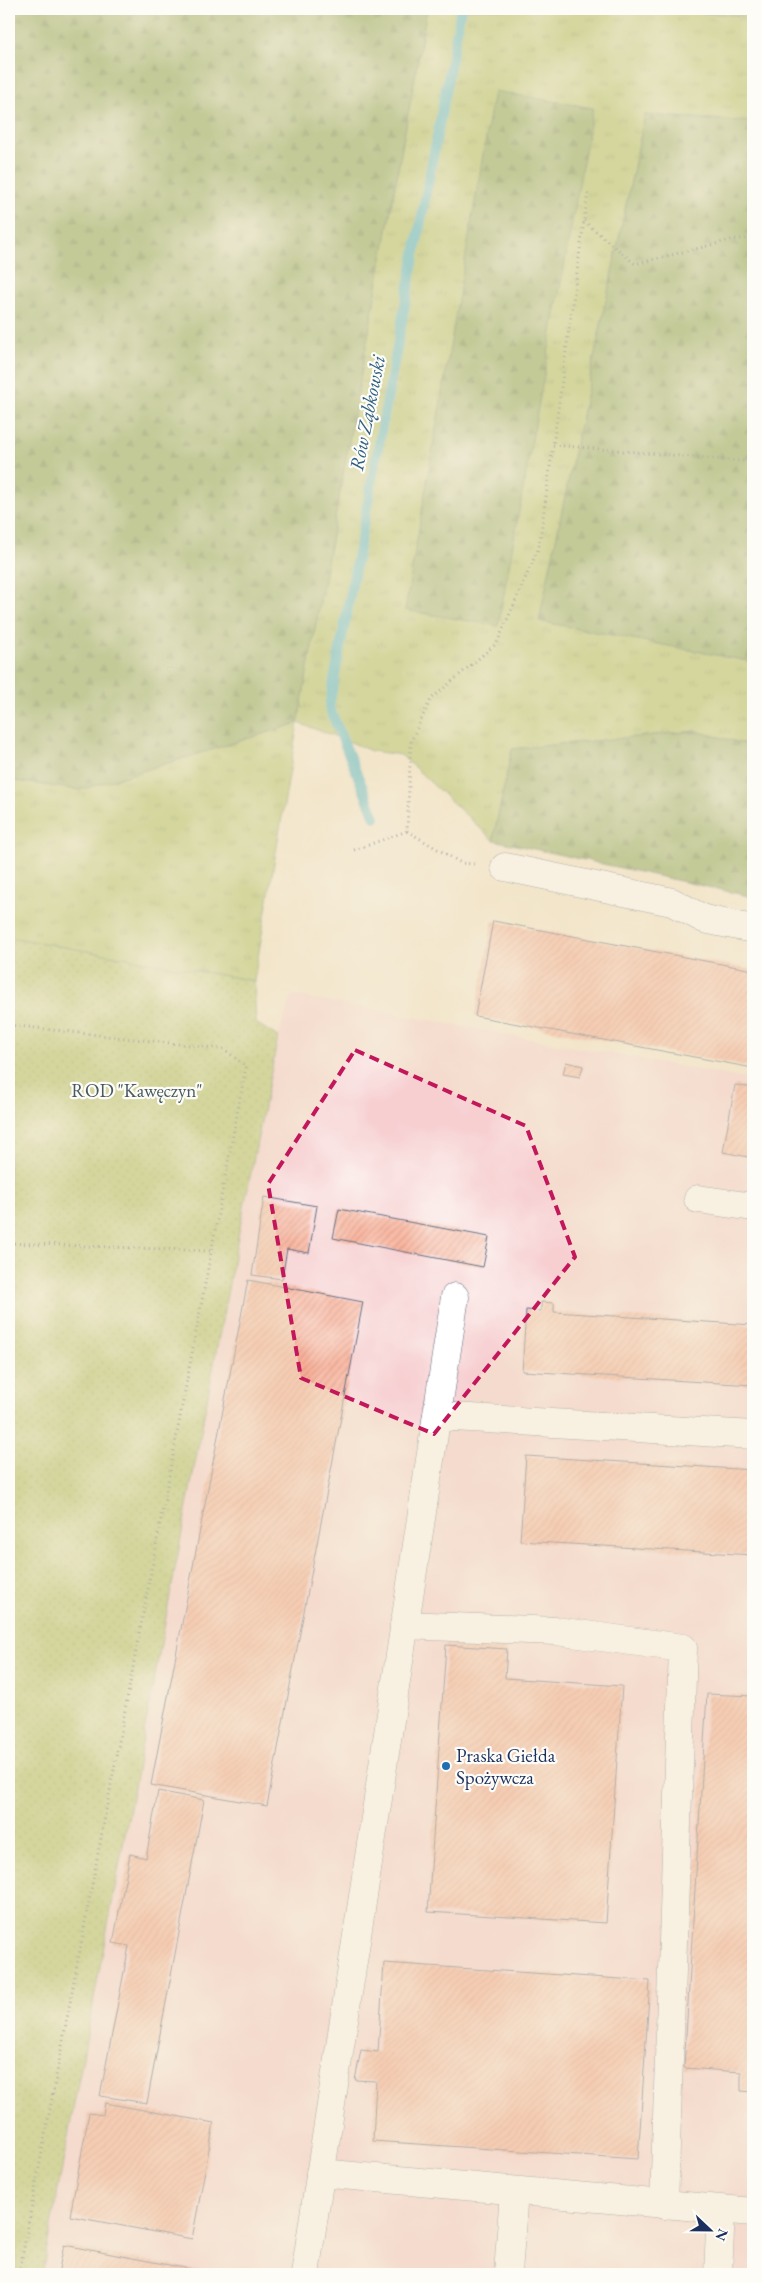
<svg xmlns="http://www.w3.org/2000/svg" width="762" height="2283" font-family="'EB Garamond',serif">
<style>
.built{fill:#f7cfd1}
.grass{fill:url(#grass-tufts);stroke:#657962}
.forest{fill:url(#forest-firs);stroke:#536c5c}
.garden{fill:url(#garden-dots);stroke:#657962}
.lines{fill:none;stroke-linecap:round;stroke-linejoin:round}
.stream{stroke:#4bb6c7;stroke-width:10}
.building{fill:url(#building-hatch)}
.minor-casing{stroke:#666f84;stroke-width:29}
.path{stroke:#666f84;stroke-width:3;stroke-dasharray:1 4;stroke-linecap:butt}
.minor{stroke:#fff;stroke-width:28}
.marked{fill:none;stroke:#c2185b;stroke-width:4;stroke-dasharray:10 6;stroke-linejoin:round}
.poi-dot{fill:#1f6fb2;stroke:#fdfcf7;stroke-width:2}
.labels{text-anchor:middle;stroke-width:4.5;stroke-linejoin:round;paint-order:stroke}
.park-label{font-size:19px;fill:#475b60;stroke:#fdfcf7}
.poi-label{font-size:19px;fill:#1b2f5e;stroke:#fdfcf7;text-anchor:start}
.water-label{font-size:20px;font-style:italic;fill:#2c5e83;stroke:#fdfcf7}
</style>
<defs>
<pattern id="grass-tufts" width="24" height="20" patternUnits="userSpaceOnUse" patternTransform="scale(1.25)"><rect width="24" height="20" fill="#afc366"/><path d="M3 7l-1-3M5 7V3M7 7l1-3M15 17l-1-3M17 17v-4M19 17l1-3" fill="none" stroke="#8e9f57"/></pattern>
<pattern id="forest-firs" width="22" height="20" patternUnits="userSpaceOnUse" patternTransform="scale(1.25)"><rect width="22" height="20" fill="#8ba95b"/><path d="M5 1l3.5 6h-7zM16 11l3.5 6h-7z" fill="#718a4e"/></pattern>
<pattern id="garden-dots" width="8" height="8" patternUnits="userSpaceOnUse" patternTransform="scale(1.25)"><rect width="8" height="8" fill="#afc366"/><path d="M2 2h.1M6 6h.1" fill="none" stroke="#8e9f57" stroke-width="1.8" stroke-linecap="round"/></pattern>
<pattern id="building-hatch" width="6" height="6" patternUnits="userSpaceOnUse" patternTransform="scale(1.25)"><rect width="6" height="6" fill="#fbaf96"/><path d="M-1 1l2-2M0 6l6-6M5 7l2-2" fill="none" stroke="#ca8f7e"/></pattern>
</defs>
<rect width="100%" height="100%" fill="#fdfcf7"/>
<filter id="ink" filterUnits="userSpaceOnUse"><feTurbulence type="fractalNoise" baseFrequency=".02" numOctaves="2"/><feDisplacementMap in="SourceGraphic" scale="10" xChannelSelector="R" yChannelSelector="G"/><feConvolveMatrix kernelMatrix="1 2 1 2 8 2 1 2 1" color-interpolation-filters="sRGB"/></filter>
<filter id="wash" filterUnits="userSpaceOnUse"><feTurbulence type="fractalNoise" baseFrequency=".0096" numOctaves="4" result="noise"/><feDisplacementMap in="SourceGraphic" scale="20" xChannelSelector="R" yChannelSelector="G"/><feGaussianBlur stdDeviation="1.12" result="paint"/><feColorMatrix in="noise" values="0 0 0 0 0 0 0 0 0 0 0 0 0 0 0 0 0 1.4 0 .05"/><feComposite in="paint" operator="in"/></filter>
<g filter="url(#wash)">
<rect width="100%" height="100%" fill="#f2e5ca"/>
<!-- built -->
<polygon class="built" points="292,995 753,1080 753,2274 42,2274 235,1252 278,1037"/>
<!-- grass -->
<polygon class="grass" points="427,9 664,9 753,17 753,122 645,115 539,621 753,662 753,746 695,731 512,749 493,840 401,755 371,751 346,740 298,723 254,981 9,937 9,780 80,790 298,723"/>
<!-- forest -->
<g class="forest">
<polygon points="9,9 427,9 298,723 80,790 9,780"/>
<polygon points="494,91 593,108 498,626 405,610"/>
<polygon points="645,115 753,122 753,662 539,621"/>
<polygon points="695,731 753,746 753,897 493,840 512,749"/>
</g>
<!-- garden -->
<g class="garden">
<polygon points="664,9 753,9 753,17"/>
<polygon points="9,937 254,981 256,1023 278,1037 235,1252 42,2274 9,2274"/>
</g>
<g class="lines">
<!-- stream -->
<polyline class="stream" points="375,817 329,707 461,9"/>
</g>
<g id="blocks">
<!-- building -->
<g class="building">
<polygon points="493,921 753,970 753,1068 475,1016"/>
<polygon points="566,1062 583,1066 580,1077 563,1074"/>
<polygon points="735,1085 753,1088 753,1158 723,1152"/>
<polygon points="264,1197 317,1206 309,1253 287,1249 282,1279 252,1275"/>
<polygon points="339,1209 489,1237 483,1267 333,1238"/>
<polygon points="248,1280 363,1302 267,1806 151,1785"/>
<polygon points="541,1302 554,1303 554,1312 753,1325 753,1385 522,1371 526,1310 541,1311"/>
<polygon points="526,1456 753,1470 753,1555 520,1541"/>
<polygon points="446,1645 507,1649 505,1678 622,1686 606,1923 428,1912"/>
<polygon points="707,1694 753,1696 753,2092 741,2091 741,2072 684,2068"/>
<polygon points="158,1791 204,1800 147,2103 100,2096 129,1946 113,1943 130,1854 146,1858"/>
<polygon points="384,1963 650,1981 638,2159 373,2141 376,2081 355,2080 361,2050 378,2052"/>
<polygon points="105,2103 214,2123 192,2239 70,2216 89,2113 103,2115"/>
<polygon points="64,2245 206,2272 206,2274 58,2274"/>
</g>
</g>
</g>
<g filter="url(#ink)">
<use href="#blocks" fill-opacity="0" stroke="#666f84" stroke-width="1"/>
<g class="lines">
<defs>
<g id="minor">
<polyline points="505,867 672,902 704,919 753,929"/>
<polyline points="698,1199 753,1207"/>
<polyline points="437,1416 753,1435"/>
<polyline points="404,1625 556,1631 683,1648 664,2205"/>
<polyline points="320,2173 753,2212"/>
<polyline points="305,2274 455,1297"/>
<polyline points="508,2274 514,2191"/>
<polyline points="718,2274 721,2210"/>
</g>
</defs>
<!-- minor casing -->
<use href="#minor" class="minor-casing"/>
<!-- path -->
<g class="path">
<polyline points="584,221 635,264 735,239 753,239"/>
<polyline points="553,445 753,462"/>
<polyline points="407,831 461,863 474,864"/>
<polyline points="354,850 407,831 411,741 431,699 497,643 539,547 588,192"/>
<polyline points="9,1025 223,1049 246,1066 19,2274"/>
<polyline points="9,1243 212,1251"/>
</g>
<!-- minor -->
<use href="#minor" class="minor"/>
</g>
</g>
<!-- marked area -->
<path d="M0 0H762V2283H0ZM355 1050 526 1126 575 1257 434 1434 301 1378 268 1184Z" fill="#f2e5ca" fill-opacity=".55" fill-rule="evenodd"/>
<path class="marked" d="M355 1050 526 1126 575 1257 434 1434 301 1378 268 1184Z"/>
<!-- markers -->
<circle class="poi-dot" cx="446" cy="1766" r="5"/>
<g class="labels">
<!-- park labels -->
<g class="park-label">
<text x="137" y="1097">ROD "Kawęczyn"</text>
</g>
<!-- poi labels -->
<g class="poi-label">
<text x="456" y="1762">Praska Giełda<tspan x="456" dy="22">Spożywcza</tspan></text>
</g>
<!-- water labels -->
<g class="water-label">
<text transform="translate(367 413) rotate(-79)" y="7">Rów Ząbkowski</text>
</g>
</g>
<!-- margin -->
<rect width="762" height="2283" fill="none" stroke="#fdfcf7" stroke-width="30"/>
<!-- north arrow -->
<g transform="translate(710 2230) rotate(112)" stroke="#fdfcf7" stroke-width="4" paint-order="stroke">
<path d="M0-4L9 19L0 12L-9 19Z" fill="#1b2f5e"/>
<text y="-8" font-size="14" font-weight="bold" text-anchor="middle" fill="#1b2f5e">N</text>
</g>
</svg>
